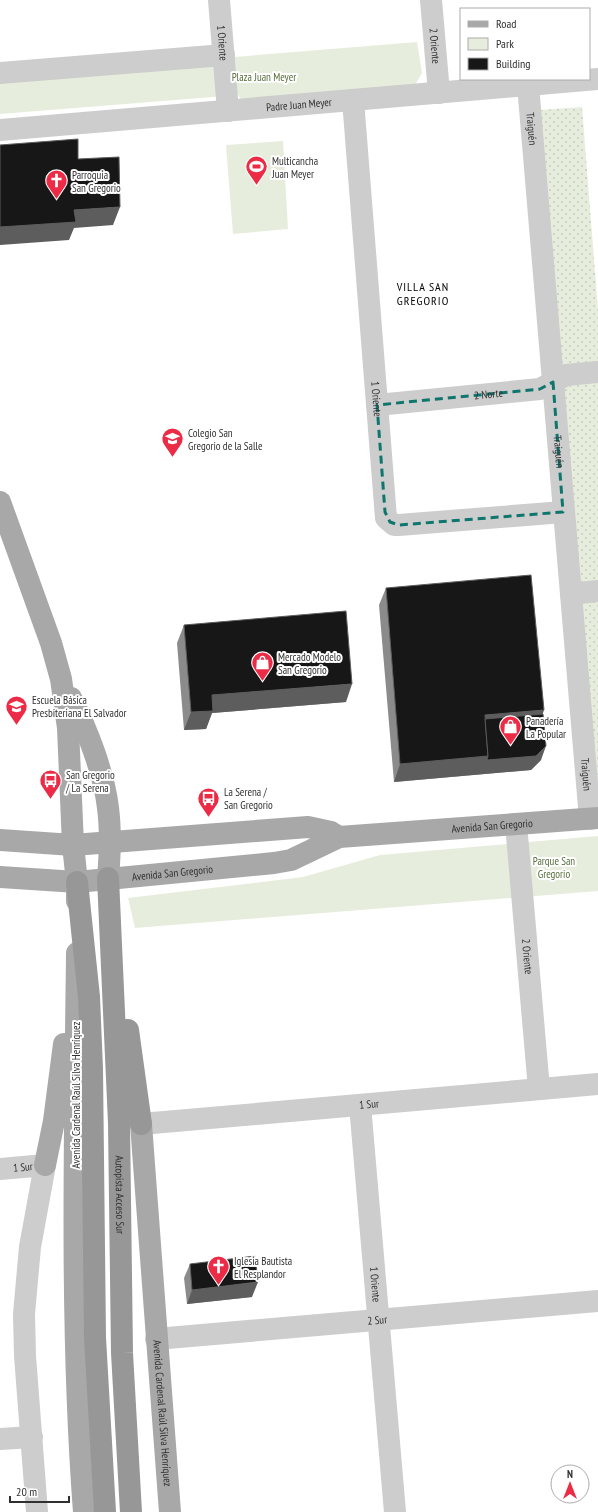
<svg xmlns="http://www.w3.org/2000/svg" width="598" height="1512" font-family="'PT Sans Narrow',sans-serif">
<style>
.grass{fill:url(#grass-dots)}
.park{fill:#e7eddd}
.lines{fill:none;stroke-linecap:round;stroke-linejoin:round}
.minor{stroke:#cdcdcd;stroke-width:22}
.major{stroke:#a8a8a8;stroke-width:22}
.highway{stroke:#979797;stroke-width:22}
.wall{fill:#8b8b8b}
.shaded-wall{fill:#5d5d5d}
.building{fill:#171717;stroke:#5d5d5d}
.marked{fill:none;stroke:#0f766e;stroke-width:3;stroke-dasharray:8 5;stroke-linejoin:round}
.labels{text-anchor:middle;stroke-width:4;stroke-linejoin:round;paint-order:stroke}
.street-label{font-size:11px;fill:#303030;stroke:#fff}
.park-label{font-size:11px;fill:#566d3b;stroke:#fff}
.poi-label{font-size:11px;fill:#303030;stroke:#fff;text-anchor:start}
.neighbourhood-label{font-size:12px;letter-spacing:1px;fill:#000;stroke:#fff}
</style>
<defs>
<pattern id="grass-dots" width="8" height="8" patternUnits="userSpaceOnUse"><rect width="8" height="8" fill="#e7eddd"/><path d="M2 2h.1M6 6h.1" fill="none" stroke="#c6ccbe" stroke-width="1.8" stroke-linecap="round"/></pattern>
</defs>
<rect width="100%" height="100%" fill="#fff"/>
<!-- grass -->
<polygon class="grass" points="582,107 598,310 598,790 540,110"/>
<!-- park -->
<g class="park">
<polygon points="417,42 422,73 415,85 243,102 238,95 0,114 0,76"/>
<polygon points="283,141 288,229 233,234 226,145"/>
<polygon points="598,836 598,891 135,928 128,898 303,877 380,855"/>
</g>
<g class="lines">
<!-- minor -->
<g class="minor">
<path id="s1" d="M219 0 228 111"/>
<path id="s2" d="M431 0 439 93"/>
<polyline points="0,73 224,55"/>
<path id="s3" d="M528 85 590 819"/>
<path id="s4" d="M353 100 386 518 394 525H399L563 512"/>
<path id="s5" d="M0 130 598 79"/>
<path id="s6" d="M377 405 540 389 566 375 598 372"/>
<polyline points="571,594 598,591"/>
<path id="s7" d="M516 824 539 1089"/>
<path id="s8" d="M360 1105 395 1512"/>
<path id="s9" d="M141 1124 598 1084"/>
<path id="s10" d="M0 1169 45 1165 30 1247 24 1314 25 1356 37 1512"/>
<path id="s11" d="M156 1339 598 1301"/>
<polyline points="0,1439 32,1437"/>
</g>
<!-- major -->
<g class="major">
<polyline points="0,502 51,643 61,679 68,728 73,845 77,882 77,901"/>
<path d="M71 698C87 729 104 773 108 808 111 831 110 855 108 878"/>
<polyline points="0,840 73,845 308,827 331,832 339,837"/>
<path id="s12" d="M0 877 77 882 274 863 291 860 339 837 598 818"/>
<path d="M77 953C75 1139 70 1326 84 1512"/>
<path id="s13" d="M141 1124 170 1512"/>
<polyline points="45,1165 54,1121 64,1044"/>
</g>
<!-- highway -->
<g class="highway">
<path id="s14" d="M108 878 119 1123 122 1353 131 1512"/>
<polyline points="77,882 89,997 92,1069 95,1338 105,1512"/>
<polyline points="128,1030 141,1124"/>
</g>
</g>
<!-- wall -->
<g class="wall">
<polygon points="386,588 543,714 541,760 531,770 394,782 379,605"/>
<polygon points="184,625 346,702 212,713 206,729 184,730 177,643"/>
<polygon points="190,1264 252,1297 187,1304 184,1278"/>
</g>
<!-- shaded-wall -->
<g class="shaded-wall">
<polygon points="120,207 113,225 74,228 69,240 0,245 0,227 74,210"/>
<polygon points="352,684 346,702 212,713 206,729 184,730 191,712 212,695"/>
<polygon points="544,710 538,728 484,732 485,715"/>
<polygon points="546,746 541,760 531,770 394,782 400,764"/>
<polygon points="258,1282 252,1297 187,1304 192,1290"/>
</g>
<!-- building -->
<g class="building">
<polygon points="78,139 78,159 119,157 120,207 74,210 76,222 0,227 0,145"/>
<polygon points="531,575 544,710 485,715 488,756 400,764 386,588"/>
<polygon points="346,611 352,684 212,695 213,711 191,712 184,625"/>
<polygon points="543,714 546,746 536,756 487,760 488,756 485,719"/>
<polygon points="255,1256 258,1282 192,1290 190,1264"/>
</g>
<!-- marked area -->
<path class="marked" d="M553 382 563 512 399 525 390 522 385 512 377 405 540 389Z"/>
<!-- icons -->
<defs>
<symbol id="stadium-pin" viewBox="-11 -11 22 30"><path d="M0 17L-7.5 6A9.5 9.5 0 1 1 7.5 6Z" fill="#ec2c46" stroke="#fff"/><path d="M0-5a6.5 5 0 1 0 0 10a6.5 5 0 1 0 0-10ZM-3.5-1.8h7v3.6h-7Z" fill="#fff"/></symbol>
<symbol id="church-pin" viewBox="-11 -11 22 30"><path d="M0 17L-7.5 6A9.5 9.5 0 1 1 7.5 6Z" fill="#ec2c46" stroke="#fff"/><path d="M-1.2-6h2.4v3.5h3.3v2.4h-3.3V6h-2.4V-.1h-3.3v-2.4h3.3Z" fill="#fff"/></symbol>
<symbol id="school-pin" viewBox="-11 -11 22 30"><path d="M0 17L-7.5 6A9.5 9.5 0 1 1 7.5 6Z" fill="#ec2c46" stroke="#fff"/><path d="M0-5L7-2L0 1L-7-2ZM-4 1L0 2.5L4 1V4Q0 6-4 4Z" fill="#fff"/></symbol>
<symbol id="shop-pin" viewBox="-11 -11 22 30"><path d="M0 17L-7.5 6A9.5 9.5 0 1 1 7.5 6Z" fill="#ec2c46" stroke="#fff"/><path d="M-5-2.5h2.3a2.7 3.5 0 0 1 5.4 0H5L5.5 6h-11ZM-1.5-2.5h3a1.5 2.3 0 0 0-3 0Z" fill="#fff"/></symbol>
<symbol id="bus-pin" viewBox="-11 -11 22 30"><path d="M0 17L-7.5 6A9.5 9.5 0 1 1 7.5 6Z" fill="#ec2c46" stroke="#fff"/><path d="M-5-6H5V4H4V6H2V4H-2V6H-4V4H-5ZM-3.5-4V0h7V-4ZM-3.5 1.2v1.5H-2V1.2ZM2 1.2v1.5H3.5V1.2Z" fill="#fff"/></symbol>
</defs>
<g fill-rule="evenodd">
<use href="#stadium-pin" x="244" y="154" width="25" height="34"/>
<use href="#church-pin" x="44" y="168" width="25" height="34"/>
<use href="#school-pin" x="160" y="426" width="25" height="34"/>
<use href="#shop-pin" x="250" y="650" width="25" height="34"/>
<use href="#school-pin" x="4" y="694" width="25" height="34"/>
<use href="#shop-pin" x="498" y="714" width="25" height="34"/>
<use href="#bus-pin" x="38" y="768" width="25" height="34"/>
<use href="#bus-pin" x="196" y="786" width="25" height="34"/>
<use href="#church-pin" x="206" y="1254" width="25" height="34"/>
</g>
<g class="labels">
<!-- street labels -->
<g class="street-label">
<text dy="4" stroke="none"><textPath href="#s1" startOffset="43">1 Oriente</textPath></text>
<text dy="4" stroke="none"><textPath href="#s2" startOffset="46">2 Oriente</textPath></text>
<text dy="4" stroke="none"><textPath href="#s5" startOffset="300">Padre Juan Meyer</textPath></text>
<text dy="4" stroke="none"><textPath href="#s3" startOffset="44">Traiguén</textPath></text>
<text dy="4" stroke="none"><textPath href="#s6" startOffset="112">2 Norte</textPath></text>
<text dy="4" stroke="none"><textPath href="#s4" startOffset="300">1 Oriente</textPath></text>
<text dy="4" stroke="none"><textPath href="#s3" startOffset="368">Traiguén</textPath></text>
<text dy="4" stroke="none"><textPath href="#s3" startOffset="692">Traiguén</textPath></text>
<text dy="4" stroke="none"><textPath href="#s12" startOffset="499">Avenida San Gregorio</textPath></text>
<text dy="4" stroke="none"><textPath href="#s12" startOffset="173">Avenida San Gregorio</textPath></text>
<text dy="4" stroke="none"><textPath href="#s7" startOffset="133">2 Oriente</textPath></text>
<text transform="translate(76 1095) rotate(-90)" y="4">Avenida Cardenal Raúl Silva Henríquez</text>
<text dy="4" stroke="none"><textPath href="#s9" startOffset="229">1 Sur</textPath></text>
<text dy="4" stroke="none"><textPath href="#s10" startOffset="23">1 Sur</textPath></text>
<text dy="4" stroke="none"><textPath href="#s14" startOffset="317">Autopista Acceso Sur</textPath></text>
<text dy="4" stroke="none"><textPath href="#s8" startOffset="180">1 Oriente</textPath></text>
<text dy="4" stroke="none"><textPath href="#s11" startOffset="222">2 Sur</textPath></text>
<text dy="4" stroke="none"><textPath href="#s13" startOffset="290">Avenida Cardenal Raúl Silva Henríquez</textPath></text>
</g>
<!-- park labels -->
<g class="park-label">
<text x="264" y="81">Plaza Juan Meyer</text>
<text x="554" y="865">Parque San<tspan x="554" dy="13">Gregorio</tspan></text>
</g>
<!-- poi labels -->
<g class="poi-label">
<text x="272" y="165">Multicancha<tspan x="272" dy="13">Juan Meyer</tspan></text>
<text x="72" y="179">Parroquia<tspan x="72" dy="13">San Gregorio</tspan></text>
<text x="188" y="437">Colegio San<tspan x="188" dy="13">Gregorio de la Salle</tspan></text>
<text x="278" y="661">Mercado Modelo<tspan x="278" dy="13">San Gregorio</tspan></text>
<text x="32" y="704">Escuela Básica<tspan x="32" dy="13">Presbiteriana El Salvador</tspan></text>
<text x="526" y="725">Panadería<tspan x="526" dy="13">La Popular</tspan></text>
<text x="66" y="779">San Gregorio<tspan x="66" dy="13">/ La Serena</tspan></text>
<text x="224" y="796">La Serena /<tspan x="224" dy="13">San Gregorio</tspan></text>
<text x="234" y="1265">Iglesia Bautista<tspan x="234" dy="13">El Resplandor</tspan></text>
</g>
<!-- neighbourhood labels -->
<g class="neighbourhood-label">
<text x="423" y="291">VILLA SAN<tspan x="423" dy="14">GREGORIO</tspan></text>
</g>
</g>
<!-- legend -->
<rect x="460" y="8" width="130" height="72" fill="#ffffff" stroke="#acacac"/>
<rect x="468" y="21" width="20" height="6" fill="#a8a8a8" stroke="#acacac"/>
<text x="496" y="28" font-size="12" fill="#303030">Road</text>
<rect x="468" y="38" width="20" height="12" fill="#e7eddd" stroke="#acacac"/>
<text x="496" y="48" font-size="12" fill="#303030">Park</text>
<rect x="468" y="58" width="20" height="12" fill="#171717" stroke="#acacac"/>
<text x="496" y="68" font-size="12" fill="#303030">Building</text>
<!-- north arrow -->
<g transform="translate(570 1484)"><circle r="19" fill="#ffffff" stroke="#acacac"/>
<path d="M0-3L7 15L0 10L-7 15Z" fill="#ec2c46"/>
<text y="-6" font-size="11" font-weight="bold" text-anchor="middle" fill="#303030">N</text>
</g>
<!-- scale -->
<path d="M10 1496v6h59v-6" fill="none" stroke="#303030" stroke-width="2"/>
<text x="16" y="1496" font-size="12" fill="#303030" stroke="#ffffff" stroke-width="3" paint-order="stroke">20 m</text>
</svg>
